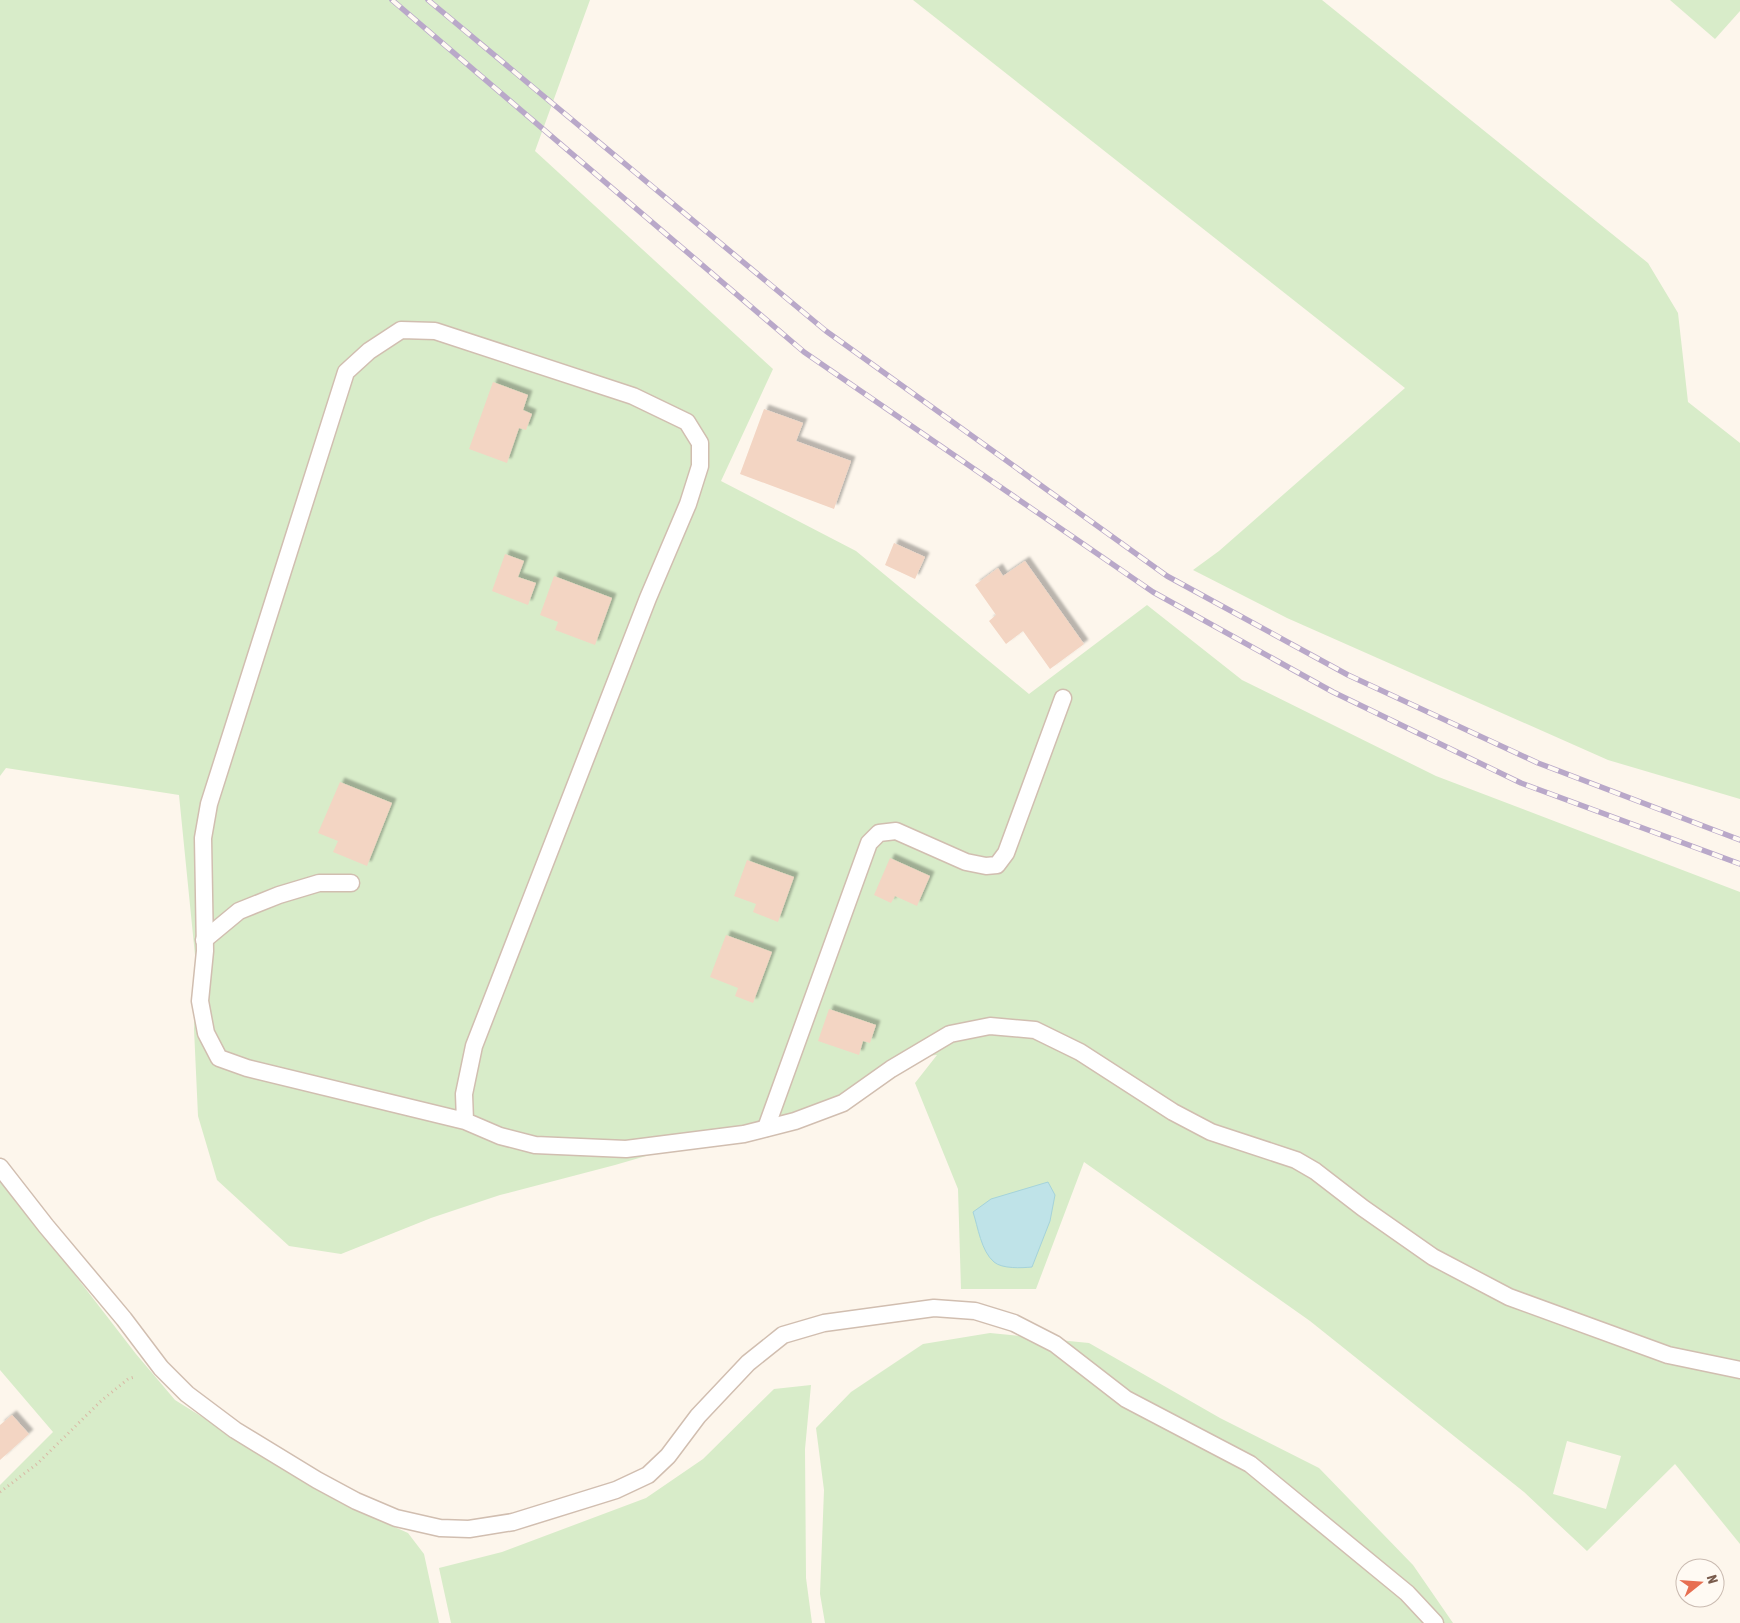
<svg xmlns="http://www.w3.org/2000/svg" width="1740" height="1623" font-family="'Asap Condensed',sans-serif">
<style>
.green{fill:#d8ecc9;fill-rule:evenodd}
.water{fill:#bfe3e8;stroke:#a5d3da}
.building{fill:#f3d5c3;filter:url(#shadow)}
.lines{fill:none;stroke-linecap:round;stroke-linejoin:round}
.lane-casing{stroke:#d1beb0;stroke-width:19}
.path{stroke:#d9b8a5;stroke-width:3;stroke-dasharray:1 4;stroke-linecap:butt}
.lane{stroke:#fff;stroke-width:16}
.rail-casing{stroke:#b9a8c9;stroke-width:5.5}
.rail{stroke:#fffaf3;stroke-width:4;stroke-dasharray:11;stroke-linecap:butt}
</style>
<defs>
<filter id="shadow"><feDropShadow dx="4.5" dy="-4.5" stdDeviation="1" flood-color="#0004"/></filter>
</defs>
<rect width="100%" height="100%" fill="#fdf6ec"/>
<!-- green -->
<g class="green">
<path d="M0 0H590L535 151 773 369 721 481 856 551 1029 694 1147 605 1242 680 1436 776 1740 892V1544L1675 1464 1587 1551 1524 1492 1310 1321 1084 1162 1036 1289H961L958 1189 915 1083 937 1055 900 1058 836 1101 615 1165 500 1195 431 1218 341 1254 289 1246 217 1180 198 1116 194 1029 196 965 179 795 6 768 0 776ZM1567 1441 1621 1456 1606 1509 1553 1494Z"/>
<polygon points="913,0 1322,0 1648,263 1678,313 1688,402 1740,443 1740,799 1608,760 1287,618 1193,570 1219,551 1405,388"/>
<polygon points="1670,0 1740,0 1740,11 1715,39"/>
<polygon points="0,1178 136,1354 175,1400 337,1501 408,1533 424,1554 439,1623 0,1623 0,1485 53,1432 0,1370"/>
<polygon points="990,1333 1089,1343 1220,1418 1319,1468 1413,1565 1453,1623 825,1623 820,1594 824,1490 816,1428 851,1392 923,1344"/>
<polygon points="811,1385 805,1449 806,1578 812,1623 451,1623 439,1568 502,1552 646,1498 703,1459 774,1389"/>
</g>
<!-- water -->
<path class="water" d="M1048 1182 1055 1195 1050 1221 1032 1267C1022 1268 1002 1269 994 1262 981 1251 978 1227 973 1212L991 1199Z"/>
<!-- building -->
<g class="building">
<polygon points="493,382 528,395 523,410 532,414 526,430 519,428 507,463 469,449"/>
<polygon points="764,409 803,423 796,441 851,461 834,509 740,474"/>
<polygon points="894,543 925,557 915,579 885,565"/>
<polygon points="505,554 524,561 518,577 536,583 528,605 492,591"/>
<polygon points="1025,561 1084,644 1050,669 1023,631 1006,644 989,621 996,615 975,585 998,568 1003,576"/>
<polygon points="554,576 612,598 595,645 555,630 558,622 540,615"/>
<polygon points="340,782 392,803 367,866 333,852 338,841 318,833"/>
<polygon points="890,858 930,876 917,906 895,896 891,903 874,895"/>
<polygon points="747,860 794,877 778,922 753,912 756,904 734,896"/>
<polygon points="726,935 772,952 753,1003 735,996 738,988 710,977"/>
<polygon points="829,1009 876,1025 870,1043 863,1041 859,1055 818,1041"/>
<polygon points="12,1415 29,1434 0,1460 0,1425"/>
</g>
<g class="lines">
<defs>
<g id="lane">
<polyline points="204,940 239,911 279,895 319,883 351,883"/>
<polyline points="465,1121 464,1094 474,1046 648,598 688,504 700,466 700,443 687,422 633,396 435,331 401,330 369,351 346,372 209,804 203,838 205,951 200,1001 206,1033 219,1058 247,1068 465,1121 500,1136 535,1145 626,1149 744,1134 795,1121 843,1103 891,1069 950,1034 990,1026 1035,1030 1080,1052 1173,1112 1211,1132 1296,1160 1315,1171 1363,1208 1433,1257 1509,1297 1668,1355 1740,1370"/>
<polyline points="766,1128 869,843 879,833 896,831 966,862 986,866 997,865 1006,853 1063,698"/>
<polyline points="0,1167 46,1226 124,1319 161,1368 187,1394 235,1430 317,1480 356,1501 396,1518 440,1528 469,1529 513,1522 616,1490 648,1475 668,1456 698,1416 748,1363 783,1335 824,1323 934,1308 975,1311 1014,1323 1055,1344 1126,1399 1250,1464 1407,1593 1435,1623"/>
</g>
</defs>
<!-- lane casing -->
<use href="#lane" class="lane-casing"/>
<!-- path -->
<polyline class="path" points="0,1492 37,1464 101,1401 128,1379 134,1377"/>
<!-- lane -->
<use href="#lane" class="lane"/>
<defs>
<g id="rail">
<polyline points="392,0 804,352 1153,592 1333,692 1521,783 1740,864"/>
<polyline points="428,0 826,331 1167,576 1348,675 1538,763 1740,840"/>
</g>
</defs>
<!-- rail casing -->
<use href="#rail" class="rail-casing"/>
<!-- rail -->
<use href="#rail" class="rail"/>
</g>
<!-- north arrow -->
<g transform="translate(1700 1583) rotate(73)"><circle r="24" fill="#fffaf3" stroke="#cabbb1"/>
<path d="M0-4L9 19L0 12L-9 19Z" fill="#e76f51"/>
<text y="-8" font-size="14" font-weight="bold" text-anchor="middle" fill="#7a5c4d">N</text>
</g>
</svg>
